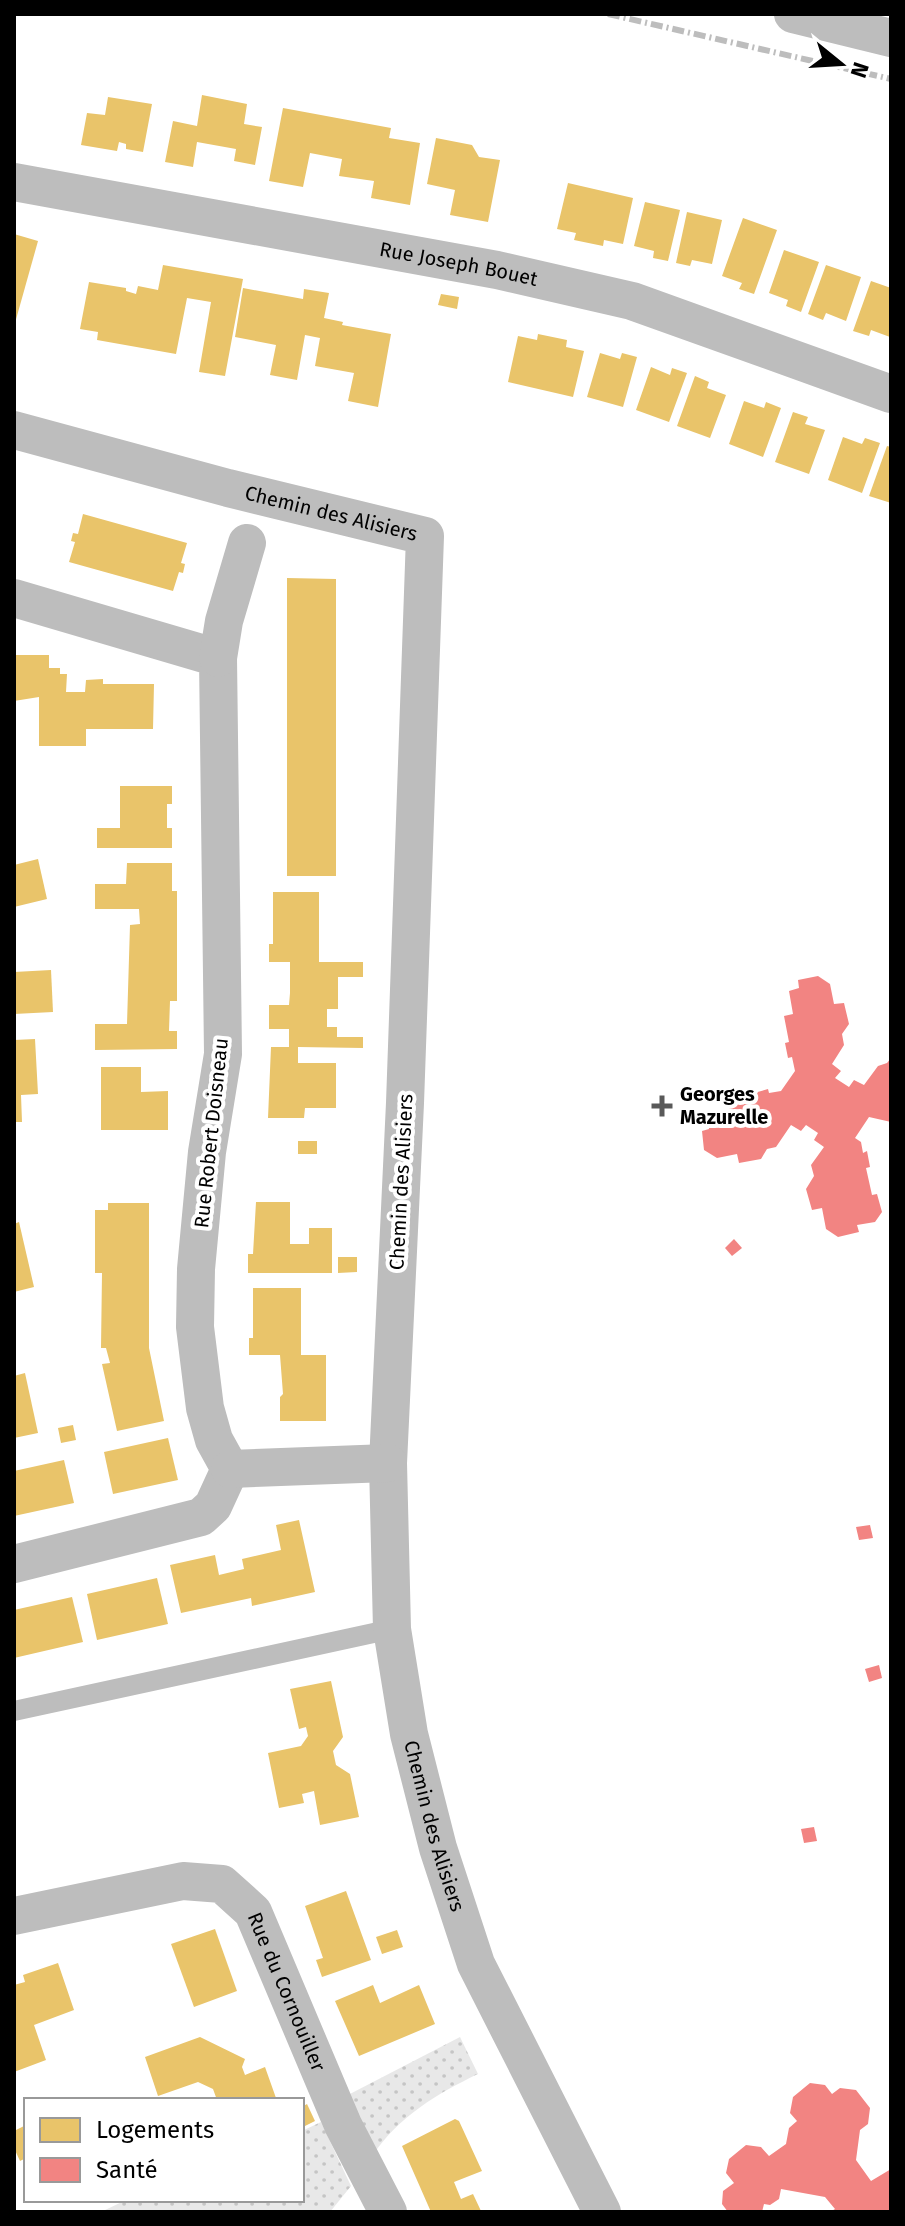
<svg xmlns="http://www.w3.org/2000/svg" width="905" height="2226" font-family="'Fira Sans',sans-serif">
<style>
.grass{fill:url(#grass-dots)}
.homes{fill:#e9c46a}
.health{fill:#f28482}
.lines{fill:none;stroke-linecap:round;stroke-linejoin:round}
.service{stroke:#bdbdbd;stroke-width:20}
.minor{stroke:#bdbdbd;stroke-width:38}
.rail{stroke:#bdbdbd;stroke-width:6;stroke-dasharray:12 4 2 4;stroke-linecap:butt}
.poi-dot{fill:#595959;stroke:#fff;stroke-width:3}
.labels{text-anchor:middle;stroke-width:8;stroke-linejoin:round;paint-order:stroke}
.street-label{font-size:20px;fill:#000;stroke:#fff}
.poi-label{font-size:20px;font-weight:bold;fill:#000;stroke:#fff;text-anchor:start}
</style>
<defs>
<pattern id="grass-dots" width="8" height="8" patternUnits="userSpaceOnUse" patternTransform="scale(2)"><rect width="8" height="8" fill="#e8e8e8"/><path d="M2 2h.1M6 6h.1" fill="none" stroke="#c5c5c5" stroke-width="1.8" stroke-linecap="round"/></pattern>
</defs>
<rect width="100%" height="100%" fill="#fff"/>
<!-- grass -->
<g class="grass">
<path d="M460 2037 478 2074C438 2093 398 2117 373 2155L346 2096Z"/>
<polygon points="321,2122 351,2186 330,2212 101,2212 126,2200 302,2200 302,2131"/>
</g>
<!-- homes -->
<g class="homes">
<polygon points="202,95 247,104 244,124 262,127 255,165 234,161 236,149 197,142 193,167 165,162 173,121 197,126"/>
<polygon points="108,97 152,104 143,152 126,149 126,144 119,142 117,151 81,145 87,113 105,115"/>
<polygon points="283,108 391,128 389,138 420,143 410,205 371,198 374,181 339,176 342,159 310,153 303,187 269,181"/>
<polygon points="436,138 472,145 479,157 500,160 488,222 450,215 455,190 427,184"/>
<polygon points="568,183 633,198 623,244 604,240 603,246 574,240 576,233 557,229"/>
<polygon points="645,202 680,210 668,261 653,258 654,251 634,246"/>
<polygon points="687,212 722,220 712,264 692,260 690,266 676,263"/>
<polygon points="743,218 777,230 754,294 739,289 742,283 722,276"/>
<polygon points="14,234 38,241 15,323 14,323"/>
<polygon points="784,250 819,262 801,312 786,306 788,300 769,293"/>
<polygon points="163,265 243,279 225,376 199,372 211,302 187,298 176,354 97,340 98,332 80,329 89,282 126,288 126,291 136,294 138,286 158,290"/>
<polygon points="826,265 861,277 846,321 826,313 823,320 808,314"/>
<polygon points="871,281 891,288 890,337 871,330 869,336 853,331"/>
<polygon points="243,288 303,299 304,289 329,293 324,318 343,322 342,325 391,334 378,407 348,401 354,373 315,366 320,338 305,335 297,380 270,375 276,345 235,337"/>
<polygon points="441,294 459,297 457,309 438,305"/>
<polygon points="538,334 567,340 566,347 584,351 573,397 508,382 518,336 537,340"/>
<polygon points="600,353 620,359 622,353 637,357 623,407 587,397"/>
<polygon points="651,367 670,375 672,368 687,373 669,422 636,410"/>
<polygon points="695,376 709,382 707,388 726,395 710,438 677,426"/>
<polygon points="744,401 764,408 766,402 781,408 763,457 729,444"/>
<polygon points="793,412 808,417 805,424 825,430 809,474 775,462"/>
<polygon points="843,437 862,444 865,438 880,443 862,493 828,480"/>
<polygon points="887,446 891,447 891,503 869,496"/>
<polygon points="83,514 187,543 181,563 185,564 183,573 179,572 173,591 69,562 75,542 71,541 73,533 78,534"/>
<polygon points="287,578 336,579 336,876 287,876"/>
<polygon points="14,655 49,655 49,668 60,668 60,674 67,674 66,692 85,692 86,680 103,679 103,684 154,684 153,729 86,729 86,746 39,746 39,697 14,701"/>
<polygon points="120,786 172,786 172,804 167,804 167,828 172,828 172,848 97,848 97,828 120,828"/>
<polygon points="38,859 47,899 14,907 14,865"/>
<polygon points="127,863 172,863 172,891 177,891 177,1001 170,1001 169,1031 177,1031 177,1049 95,1050 95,1024 127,1024 130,925 140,924 139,909 95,909 95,884 126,884"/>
<polygon points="273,892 319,892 319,962 363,962 363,977 338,977 338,1009 327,1009 327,1027 337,1027 337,1037 363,1037 363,1048 298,1047 298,1063 336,1063 336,1108 305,1108 304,1118 268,1118 271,1047 289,1047 289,1029 269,1029 269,1005 289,1005 290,993 290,962 269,962 269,944 273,944"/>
<polygon points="51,970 53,1012 14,1014 14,972"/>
<polygon points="35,1039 38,1094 21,1095 22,1122 14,1122 14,1040"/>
<polygon points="101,1067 141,1067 141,1092 168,1091 168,1130 101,1130"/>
<rect x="298" y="1141" width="19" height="13"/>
<polygon points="256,1202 290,1202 290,1244 309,1244 309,1228 332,1228 332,1273 248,1273 248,1254 253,1254"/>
<polygon points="108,1203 149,1203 149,1348 164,1421 117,1431 102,1364 110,1363 106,1348 101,1348 102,1273 95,1273 95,1210 108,1210"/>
<polygon points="19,1222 34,1287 14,1292 14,1224"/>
<polygon points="338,1257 357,1257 357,1272 338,1273"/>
<polygon points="253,1288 301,1288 301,1355 326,1355 326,1421 280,1421 280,1397 283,1394 280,1355 249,1355 249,1338 253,1338"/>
<polygon points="25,1373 38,1433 14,1438 14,1376"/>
<polygon points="73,1425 76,1440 61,1443 58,1428"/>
<polygon points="168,1438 178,1480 113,1494 104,1452"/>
<polygon points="64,1460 74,1503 14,1516 14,1471"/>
<polygon points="299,1520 315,1592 252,1606 251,1598 181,1613 170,1565 215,1555 219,1575 244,1569 242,1559 281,1550 276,1525"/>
<polygon points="157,1578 168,1624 97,1640 87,1594"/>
<polygon points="72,1597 83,1642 14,1658 14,1610"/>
<polygon points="331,1681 343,1737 333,1751 336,1765 350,1774 359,1817 320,1825 314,1791 302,1794 304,1803 279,1808 268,1753 301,1746 308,1736 306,1727 299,1729 290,1689"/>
<polygon points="346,1891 371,1960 322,1977 316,1960 323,1958 305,1906"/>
<polygon points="215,1929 237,1991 194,2007 171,1944"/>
<polygon points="397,1930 403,1947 382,1954 376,1937"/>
<polygon points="58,1963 74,2010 34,2025 46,2060 14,2072 14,1985 25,1982 23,1975"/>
<polygon points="373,1985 380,2003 419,1985 435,2024 359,2056 335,2001"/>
<polygon points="200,2037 245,2059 242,2067 245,2075 265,2067 276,2098 217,2100 213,2089 198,2082 158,2096 145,2057"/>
<polygon points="307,2104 315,2121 305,2126 302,2107"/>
<polygon points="455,2119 459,2121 482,2171 454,2182 461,2199 473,2194 481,2211 479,2212 431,2212 402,2146"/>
<polygon points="26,2125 26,2158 20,2161 14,2148 14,2131"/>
</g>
<!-- health -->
<g class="health">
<polygon points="818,976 830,984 834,1004 844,1003 849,1024 842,1034 844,1045 832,1064 841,1071 835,1078 849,1087 854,1080 864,1085 878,1066 887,1063 891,1058 891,1122 869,1117 855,1138 861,1142 863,1153 867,1151 870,1167 866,1168 872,1195 877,1194 882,1212 875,1222 857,1225 859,1232 838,1237 826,1229 822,1208 812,1210 806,1189 814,1176 811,1165 824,1147 814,1140 818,1133 806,1125 801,1131 791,1125 776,1147 767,1149 761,1159 739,1163 737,1154 717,1158 704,1150 702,1131 709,1129 707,1117 728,1113 727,1103 754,1097 754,1093 768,1089 769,1093 781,1091 795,1071 792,1057 788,1058 785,1043 789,1042 784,1016 793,1014 789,991 799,988 798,980"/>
<polygon points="734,1239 742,1248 732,1256 725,1248"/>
<polygon points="870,1525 873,1538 859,1540 856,1527"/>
<polygon points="879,1665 882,1678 869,1682 865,1669"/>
<polygon points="814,1827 817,1841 804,1843 801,1829"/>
<polygon points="810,2083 825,2085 832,2094 840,2088 856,2090 870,2108 868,2124 860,2130 856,2160 871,2181 891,2169 891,2212 830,2212 835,2209 825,2197 781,2189 779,2199 770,2205 764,2204 762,2212 728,2212 722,2204 723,2191 734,2183 726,2173 729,2159 746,2145 761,2147 769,2156 786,2144 789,2128 797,2121 790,2113 793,2097"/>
</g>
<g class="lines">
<!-- service -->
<polyline class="service" points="14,1711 392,1629"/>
<!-- minor -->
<g class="minor">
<polyline points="793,14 891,38"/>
<path id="s1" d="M14 182 497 270 632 301 891 394"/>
<path id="s2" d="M14 430 228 488 425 536 405 1103 388 1463 392 1629 409 1734 438 1848 476 1964 602 2212"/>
<polyline points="14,598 218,658 223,1054 207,1152 196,1269 195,1327 205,1408 214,1440 230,1469 213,1506 201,1517 14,1564"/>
<polyline points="218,658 224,621 247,543"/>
<polyline points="230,1469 388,1463"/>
<path id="s3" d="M14 1916 183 1881 222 1884 253 1912 343 2125 388 2212"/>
</g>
<!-- rail -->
<polyline class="rail" points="608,14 891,79"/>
</g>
<!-- markers -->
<path class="poi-dot" d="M658 1094h8v8h8v8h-8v8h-8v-8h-8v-8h8z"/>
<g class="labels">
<!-- street labels -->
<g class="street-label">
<text dy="7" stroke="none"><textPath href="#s1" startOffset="452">Rue Joseph Bouet</textPath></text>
<text dy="7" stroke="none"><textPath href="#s2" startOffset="328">Chemin des Alisiers</textPath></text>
<text transform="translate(211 1133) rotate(-84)" y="7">Rue Robert Doisneau</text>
<text transform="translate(401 1182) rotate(-87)" y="7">Chemin des Alisiers</text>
<text dy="7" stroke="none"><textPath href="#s2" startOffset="1720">Chemin des Alisiers</textPath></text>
<text dy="7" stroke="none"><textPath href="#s3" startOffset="340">Rue du Cornouiller</textPath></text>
</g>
<!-- poi labels -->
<g class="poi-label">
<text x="680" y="1101">Georges<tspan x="680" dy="23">Mazurelle</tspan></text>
</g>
</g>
<!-- border -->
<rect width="905" height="2226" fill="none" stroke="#000000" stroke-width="32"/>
<!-- legend -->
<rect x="24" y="2098" width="280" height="104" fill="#ffffff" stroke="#999999" stroke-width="2"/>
<rect x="40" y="2118" width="40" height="24" fill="#e9c46a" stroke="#999999" stroke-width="2"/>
<text x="96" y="2138" font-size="24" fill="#000000">Logements</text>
<rect x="40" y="2158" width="40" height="24" fill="#f28482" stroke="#999999" stroke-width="2"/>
<text x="96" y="2178" font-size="24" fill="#000000">Santé</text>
<!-- north arrow -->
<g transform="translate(841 64) rotate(108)" stroke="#ffffff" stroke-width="6" paint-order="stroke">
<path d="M0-6L14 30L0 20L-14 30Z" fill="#000000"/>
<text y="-12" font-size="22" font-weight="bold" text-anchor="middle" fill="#000000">N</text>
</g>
</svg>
